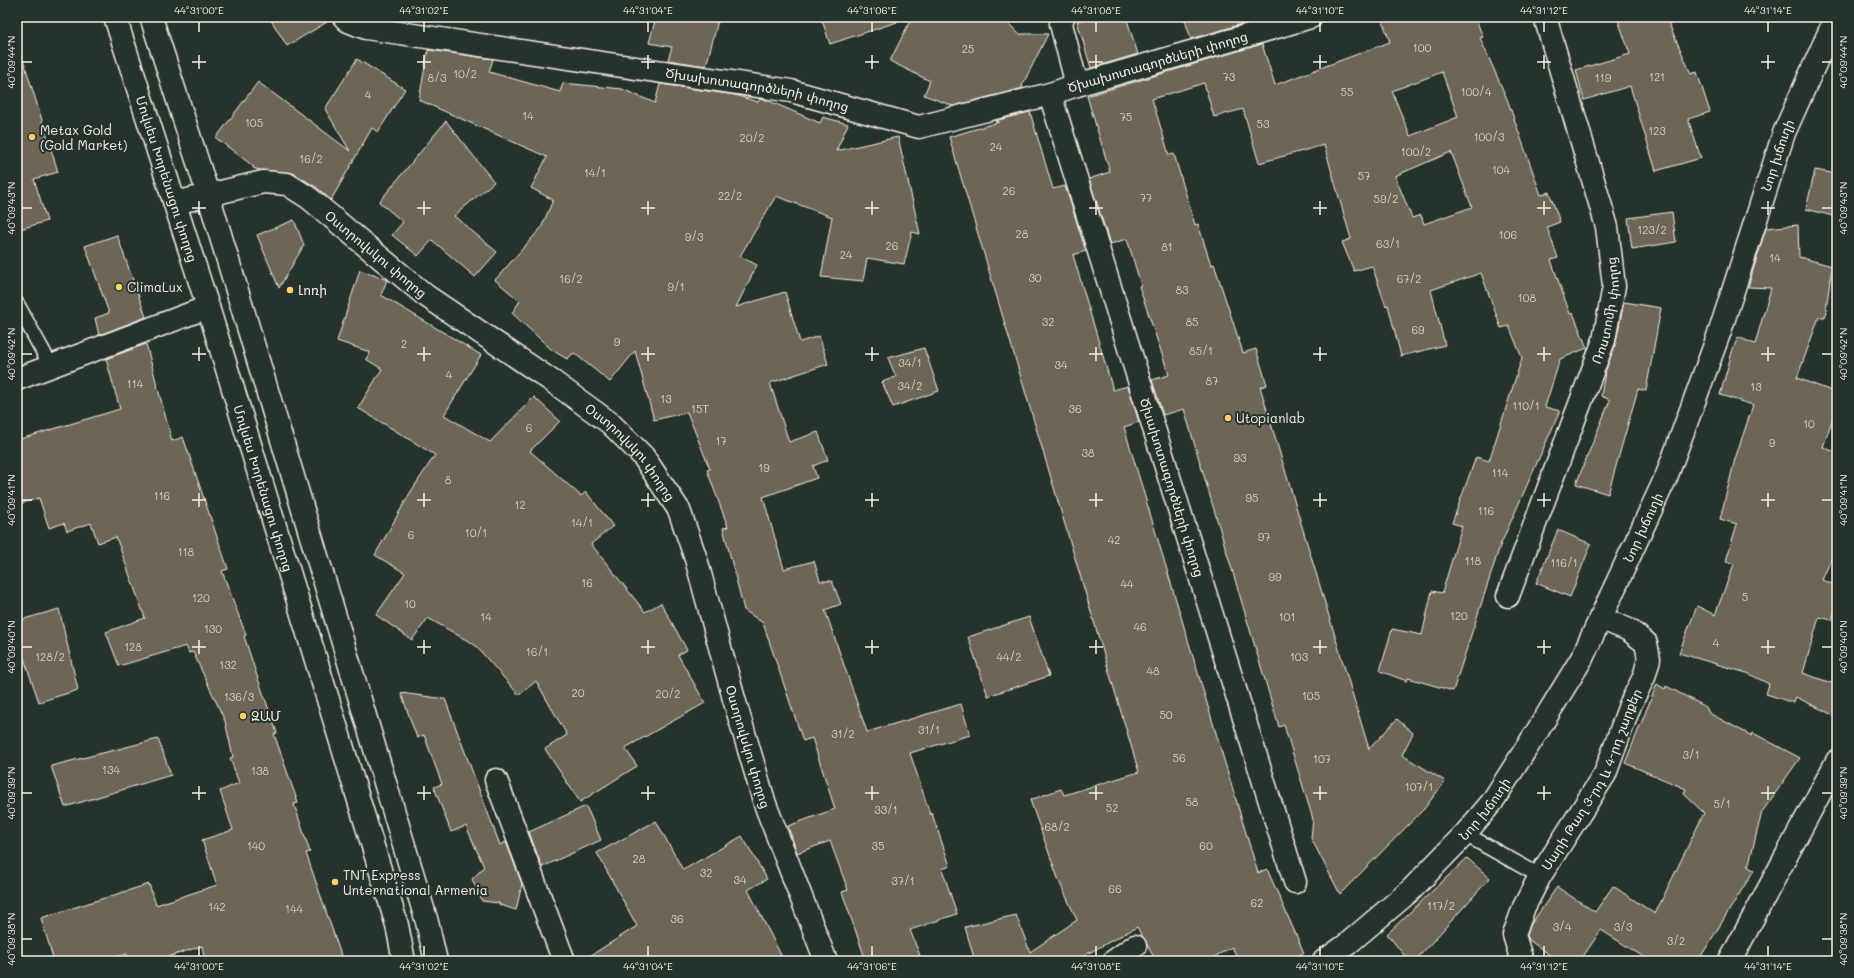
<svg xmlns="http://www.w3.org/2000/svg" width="1854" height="978" font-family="Mali,'Noto Sans Armenian',sans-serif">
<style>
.building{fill:#6d6556;stroke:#f4f1e8;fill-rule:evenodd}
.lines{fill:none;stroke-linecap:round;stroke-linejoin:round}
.lane-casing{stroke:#f4f1e8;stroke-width:17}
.street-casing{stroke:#f4f1e8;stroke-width:25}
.secondary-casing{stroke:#f4f1e8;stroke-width:25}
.lane{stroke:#26332d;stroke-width:14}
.street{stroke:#26332d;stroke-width:22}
.secondary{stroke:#26332d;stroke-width:22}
.ticks{fill:none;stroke:#f4f1e8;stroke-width:1.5}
.poi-dot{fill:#ffd166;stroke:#26332d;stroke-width:1.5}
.labels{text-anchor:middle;stroke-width:4;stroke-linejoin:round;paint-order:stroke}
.number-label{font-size:11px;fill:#d2cec4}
.street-label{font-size:13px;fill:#f4f1e8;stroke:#26332d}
.poi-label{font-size:13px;fill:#f4f1e8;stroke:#26332d;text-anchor:start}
.neatline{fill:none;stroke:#f4f1e8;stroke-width:1.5}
.ticks-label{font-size:10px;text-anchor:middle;fill:#f4f1e8}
</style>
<rect width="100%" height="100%" fill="#26332d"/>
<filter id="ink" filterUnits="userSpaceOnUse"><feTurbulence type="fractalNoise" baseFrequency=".025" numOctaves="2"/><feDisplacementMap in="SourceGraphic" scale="8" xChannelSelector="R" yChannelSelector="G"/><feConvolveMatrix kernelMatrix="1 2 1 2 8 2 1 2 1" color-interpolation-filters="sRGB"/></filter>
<g filter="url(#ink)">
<!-- building -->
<g class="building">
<polygon points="269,17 332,17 332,19 287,46"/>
<polygon points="656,17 719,17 706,66 668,60 672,47 649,43"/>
<polygon points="821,17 896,17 897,22 830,44"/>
<polygon points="912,17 952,17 952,20 1005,20 1019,34 1048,34 1022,86 1023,88 953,106 924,95 930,81 890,61"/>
<polygon points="1092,17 1126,17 1138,54 1091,68 1077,21"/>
<polygon points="1184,17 1254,17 1255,20 1191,39"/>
<path d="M1381 17H1475L1483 37 1480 38 1507 99 1541 195 1549 192 1560 222 1547 227 1558 258 1551 260 1570 314 1573 313 1587 348 1560 359 1545 407 1560 411 1500 546 1453 691 1408 678 1407 681 1380 671 1392 629 1422 635 1432 591 1442 593 1462 526 1452 523 1476 457 1489 461 1522 358 1509 326 1501 328 1481 273 1431 290 1445 345 1401 356 1388 305 1386 306 1372 266 1354 271 1342 242 1351 239 1324 145 1259 163 1243 109 1214 117 1204 83 1152 99 1169 155 1174 154 1195 225 1198 224 1211 265 1214 264 1243 353 1256 349 1267 385 1260 387 1369 749 1397 719 1413 733 1402 755 1445 781 1424 809 1340 894 1311 838 1313 819 1284 725 1279 727 1184 409 1163 415 1152 380 1169 375 1139 286 1141 285 1127 239 1110 244 1089 179 1110 172 1087 96 1262 44 1275 85 1390 42ZM1442 72 1458 117 1410 136 1392 91ZM1451 152 1472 207 1424 224 1421 215 1412 218 1395 176Z"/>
<polygon points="1617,17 1666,17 1691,74 1697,72 1710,112 1688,119 1701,158 1656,171 1630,86 1584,100 1576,70 1630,54"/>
<polygon points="428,50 493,59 489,72 560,92 563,83 622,89 655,103 660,84 735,95 758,102 760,99 767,100 820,123 823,117 848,124 836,151 898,137 920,234 912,232 904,264 867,258 863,281 821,277 832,217 776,196 740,256 757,265 736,307 785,292 800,342 819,336 828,364 770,383 789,442 818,432 828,460 813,466 817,478 763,497 784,569 814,561 820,581 832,581 841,604 825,610 867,732 961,704 970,735 910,753 930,814 932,814 950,866 942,869 957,914 910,930 922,961 866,961 842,892 848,890 830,841 797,853 788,826 835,809 812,738 803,741 763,623 744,610 723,528 728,527 707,470 710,469 687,412 654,420 635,351 610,382 574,353 567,359 552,350 512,313 520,301 495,280 541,228 553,200 531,188 547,157 419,100"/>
<polygon points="17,59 23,59 58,172 34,179 47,221 17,230"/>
<polygon points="357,59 405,89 378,132 372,128 331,200 316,187 293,173 259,170 253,168 253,166 216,138 258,82 350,151 325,109"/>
<polygon points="1030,112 1053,189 1065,186 1086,251 1073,255 1113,390 1128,386 1139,422 1124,427 1258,873 1267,869 1304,953 1285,961 1239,961 1232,947 1207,961 1156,961 1137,927 1074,961 975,961 965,927 1016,915 1030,952 1077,920 1059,881 1030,800 1061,789 1064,795 1139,772 949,137 999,122 995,121"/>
<polygon points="446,121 494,182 454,216 497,252 475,277 432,240 418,256 392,235 403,222 379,202"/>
<polygon points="1815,170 1837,174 1837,217 1806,209"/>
<polygon points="1672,212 1676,242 1632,249 1628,218"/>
<polygon points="294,220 304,245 279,288 257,235"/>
<polygon points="1798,225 1799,257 1832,266 1825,317 1819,317 1797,378 1837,393 1837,406 1823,447 1837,453 1837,546 1822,580 1837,586 1837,604 1832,620 1819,617 1803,673 1837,685 1837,717 1796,697 1794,703 1766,694 1769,684 1747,673 1679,653 1697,606 1715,615 1734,564 1726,561 1737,524 1720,519 1735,459 1753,405 1720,395 1732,352 1738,337 1755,344 1771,288 1748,287 1766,228"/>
<polygon points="117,235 146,317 99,335 95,318 109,313 85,246"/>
<polygon points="360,270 387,280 381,295 481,355 444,415 490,442 534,397 560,421 530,451 581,496 586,492 613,526 591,544 645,612 661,603 687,650 678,655 705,703 625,748 637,766 580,802 545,749 567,735 536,681 519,695 475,645 428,618 412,640 376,615 405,573 375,555 410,493 435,455 358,408 382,369 366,359 370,352 337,341"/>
<polygon points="1624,302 1661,308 1646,391 1638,389 1608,494 1576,484 1610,400 1601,396 1605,372 1616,342"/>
<polygon points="146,344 172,441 183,437 228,569 222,571 246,635 244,636 256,673 277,733 274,734 298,803 294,804 310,852 306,853 343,961 205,961 202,946 155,961 129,961 127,954 103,961 54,961 41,918 149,884 156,905 217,885 202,840 233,830 220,791 239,783 230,758 233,757 225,721 193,652 189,653 186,646 119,666 106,632 145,618 116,537 98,543 91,523 67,531 64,523 49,528 39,498 17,505 17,440 120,409 106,359"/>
<polygon points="924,348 939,391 893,407 882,382 896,377 888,358"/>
<polygon points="1558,530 1591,544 1570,597 1536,583"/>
<polygon points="59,609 78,690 39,702 17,638 17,621"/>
<polygon points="1029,617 1049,676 988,696 968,637"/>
<polygon points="1657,684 1665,689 1666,686 1706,707 1709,713 1752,736 1753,733 1800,758 1762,812 1748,867 1754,870 1698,961 1650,961 1601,930 1580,961 1558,961 1529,940 1527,935 1531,924 1557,887 1595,912 1613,886 1655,914 1704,813 1684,794 1686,789 1625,763"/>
<polygon points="401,693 445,699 500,845 506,842 522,884 516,910 500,905 499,903 482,901 472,879 484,867 466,826 451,832 434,787 442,784 424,735 417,738"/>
<polygon points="158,739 171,775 65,807 51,766"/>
<polygon points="586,806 601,840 542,867 529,832"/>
<polygon points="656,821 683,870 742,836 767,879 748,890 784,961 582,961 637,926 597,853"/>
<polygon points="1467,858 1490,878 1415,961 1409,961 1387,934"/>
</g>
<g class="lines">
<defs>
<g id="lane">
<polyline points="17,304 51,366"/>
<polyline points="1465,834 1540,876"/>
</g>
<g id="street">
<path id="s1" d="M344 17 348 21 366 28 791 91 919 127 1050 94 1077 85 1311 17"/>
<polyline points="1063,17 1061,24 1077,85"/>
<path id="s2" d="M1050 94 1295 882"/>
<path id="s3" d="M175 203 263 182 287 184 309 198 425 295 552 381 610 423 643 456 679 510 696 559 734 699 765 804 826 961"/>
<polyline points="17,379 208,307"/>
<path id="s4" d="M1508 596 1604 340 1614 286 1607 227 1545 17"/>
<polyline points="496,780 564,961"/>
<polyline points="1114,961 1135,946"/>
<path id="s5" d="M1522 961 1514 935 1524 907 1540 876 1605 774 1630 705 1644 677 1649 659 1646 643 1629 630 1600 618"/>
<polyline points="1730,961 1837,761"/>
</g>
<g id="secondary">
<path id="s6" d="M115 17 208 307 397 925 404 961"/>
<polyline points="151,17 208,194 427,922 436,961"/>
<path id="s7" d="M1324 961 1345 946 1411 890 1465 834 1492 802 1538 730 1582 658 1667 475 1720 331 1784 133 1836 17"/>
</g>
</defs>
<!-- lane casing -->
<use href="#lane" class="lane-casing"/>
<!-- street casing -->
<use href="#street" class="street-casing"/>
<!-- secondary casing -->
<use href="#secondary" class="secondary-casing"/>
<!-- lane -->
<use href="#lane" class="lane"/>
<!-- street -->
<use href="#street" class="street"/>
<!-- secondary -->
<use href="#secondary" class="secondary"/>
</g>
</g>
<!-- ticks -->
<path class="ticks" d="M199 22V32M424 22V32M648 22V32M872 22V32M1096 22V32M1320 22V32M1544 22V32M1768 22V32M199 55V69M424 55V69M648 55V69M872 55V69M1096 55V69M1320 55V69M1544 55V69M1768 55V69M22 62H32M192 62H206M417 62H431M641 62H655M865 62H879M1089 62H1103M1313 62H1327M1537 62H1551M1761 62H1775M1822 62H1832M199 201V215M424 201V215M648 201V215M872 201V215M1096 201V215M1320 201V215M1544 201V215M1768 201V215M22 208H32M192 208H206M417 208H431M641 208H655M865 208H879M1089 208H1103M1313 208H1327M1537 208H1551M1761 208H1775M1822 208H1832M199 347V361M424 347V361M648 347V361M872 347V361M1096 347V361M1320 347V361M1544 347V361M1768 347V361M22 354H32M192 354H206M417 354H431M641 354H655M865 354H879M1089 354H1103M1313 354H1327M1537 354H1551M1761 354H1775M1822 354H1832M199 493V507M424 493V507M648 493V507M872 493V507M1096 493V507M1320 493V507M1544 493V507M1768 493V507M22 500H32M192 500H206M417 500H431M641 500H655M865 500H879M1089 500H1103M1313 500H1327M1537 500H1551M1761 500H1775M1822 500H1832M199 640V654M424 640V654M648 640V654M872 640V654M1096 640V654M1320 640V654M1544 640V654M1768 640V654M22 647H32M192 647H206M417 647H431M641 647H655M865 647H879M1089 647H1103M1313 647H1327M1537 647H1551M1761 647H1775M1822 647H1832M199 786V800M424 786V800M648 786V800M872 786V800M1096 786V800M1320 786V800M1544 786V800M1768 786V800M22 793H32M192 793H206M417 793H431M641 793H655M865 793H879M1089 793H1103M1313 793H1327M1537 793H1551M1761 793H1775M1822 793H1832M22 939H32M1822 939H1832M199 946V956M424 946V956M648 946V956M872 946V956M1096 946V956M1320 946V956M1544 946V956M1768 946V956"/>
<!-- markers -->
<g class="poi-dot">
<circle cx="32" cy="137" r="4"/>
<circle cx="119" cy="287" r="4"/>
<circle cx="290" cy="290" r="4"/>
<circle cx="1228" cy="418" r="4"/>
<circle cx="243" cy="716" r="4"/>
<circle cx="335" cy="882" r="4"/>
</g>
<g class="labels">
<!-- number labels -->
<g class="number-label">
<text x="1422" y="52">100</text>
<text x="968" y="53">25</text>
<text x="465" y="78">10/2</text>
<text x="1229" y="81">73</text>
<text x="1657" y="81">121</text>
<text x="437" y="82">8/3</text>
<text x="1603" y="82">119</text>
<text x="1347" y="96">55</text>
<text x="1476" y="96">100/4</text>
<text x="368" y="99">4</text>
<text x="528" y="120">14</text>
<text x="1126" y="121">75</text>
<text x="254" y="127">105</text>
<text x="1263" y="128">53</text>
<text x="1657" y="135">123</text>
<text x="1489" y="141">100/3</text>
<text x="752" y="142">20/2</text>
<text x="996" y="151">24</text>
<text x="1416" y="156">100/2</text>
<text x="311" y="163">16/2</text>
<text x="1501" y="174">104</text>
<text x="595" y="177">14/1</text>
<text x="1364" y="180">57</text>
<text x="1009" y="195">26</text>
<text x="730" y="200">22/2</text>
<text x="1146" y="202">77</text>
<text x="1386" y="203">59/2</text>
<text x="1652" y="234">123/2</text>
<text x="1022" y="238">28</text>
<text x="1508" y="239">106</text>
<text x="694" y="241">9/3</text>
<text x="1388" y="248">63/1</text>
<text x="892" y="250">26</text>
<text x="1167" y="251">81</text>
<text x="846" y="259">24</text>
<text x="1775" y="262">14</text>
<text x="1035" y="282">30</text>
<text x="571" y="283">16/2</text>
<text x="1409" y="283">67/2</text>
<text x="676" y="291">9/1</text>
<text x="1182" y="294">83</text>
<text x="1527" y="302">108</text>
<text x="1048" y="326">32</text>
<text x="1192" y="326">85</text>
<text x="1418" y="334">69</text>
<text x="617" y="346">9</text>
<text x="404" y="348">2</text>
<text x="1201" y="355">85/1</text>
<text x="910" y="367">34/1</text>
<text x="1061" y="369">34</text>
<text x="449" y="379">4</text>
<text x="1212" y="385">87</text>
<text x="135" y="388">114</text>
<text x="910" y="390">34/2</text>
<text x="1756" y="391">13</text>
<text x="666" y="403">13</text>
<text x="1526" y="410">110/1</text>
<text x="700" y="413">15Т</text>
<text x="1075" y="413">36</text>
<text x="1809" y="428">10</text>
<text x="529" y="432">6</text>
<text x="721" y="445">17</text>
<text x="1772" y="447">9</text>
<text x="1088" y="457">38</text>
<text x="1240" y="462">93</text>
<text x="764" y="472">19</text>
<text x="1500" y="477">114</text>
<text x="448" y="484">8</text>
<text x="162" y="500">116</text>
<text x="1252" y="502">95</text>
<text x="520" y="509">12</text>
<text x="1486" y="515">116</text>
<text x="582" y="527">14/1</text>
<text x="476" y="537">10/1</text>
<text x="411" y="539">6</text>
<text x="1264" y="541">97</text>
<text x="1114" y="544">42</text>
<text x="186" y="556">118</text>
<text x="1473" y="565">118</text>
<text x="1564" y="567">116/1</text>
<text x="1275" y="581">99</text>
<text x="587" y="587">16</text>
<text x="1127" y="588">44</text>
<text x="1745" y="601">5</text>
<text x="201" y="602">120</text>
<text x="410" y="608">10</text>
<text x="1459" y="620">120</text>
<text x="486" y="621">14</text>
<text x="1287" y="621">101</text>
<text x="1140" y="631">46</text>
<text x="213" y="633">130</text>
<text x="1716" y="647">4</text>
<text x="133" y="651">128</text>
<text x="537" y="656">16/1</text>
<text x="50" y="661">128/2</text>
<text x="1009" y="661">44/2</text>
<text x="1299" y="661">103</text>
<text x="228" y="669">132</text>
<text x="1153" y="675">48</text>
<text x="578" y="697">20</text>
<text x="668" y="698">20/2</text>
<text x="1311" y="700">105</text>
<text x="239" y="701">136/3</text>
<text x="1166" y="719">50</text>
<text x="929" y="734">31/1</text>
<text x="843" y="738">31/2</text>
<text x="1691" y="759">3/1</text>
<text x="1179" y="762">56</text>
<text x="1322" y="763">107</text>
<text x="111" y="774">134</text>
<text x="260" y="775">138</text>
<text x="1419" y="791">107/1</text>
<text x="1192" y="806">58</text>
<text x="1722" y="808">5/1</text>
<text x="1112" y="812">52</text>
<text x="886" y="814">33/1</text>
<text x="1057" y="831">68/2</text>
<text x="256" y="850">140</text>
<text x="878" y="850">35</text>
<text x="1206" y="850">60</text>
<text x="639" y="863">28</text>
<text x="706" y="877">32</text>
<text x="740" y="884">34</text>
<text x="903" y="885">37/1</text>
<text x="1115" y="893">66</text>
<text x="1257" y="907">62</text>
<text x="1441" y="910">117/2</text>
<text x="217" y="911">142</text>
<text x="294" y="913">144</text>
<text x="677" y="923">36</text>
<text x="1562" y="931">3/4</text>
<text x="1623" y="931">3/3</text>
<text x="1676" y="945">3/2</text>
</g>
<!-- street labels -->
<g class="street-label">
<text dy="5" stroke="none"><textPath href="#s1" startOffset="835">Ծխախոտագործների փողոց</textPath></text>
<text dy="5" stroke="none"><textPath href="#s1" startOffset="421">Ծխախոտագործների փողոց</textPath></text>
<text dy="5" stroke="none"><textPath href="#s7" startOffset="942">Նոր խճուղի</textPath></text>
<text dy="5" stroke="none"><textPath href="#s6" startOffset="170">Մովսես Խորենացու փողոց</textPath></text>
<text dy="5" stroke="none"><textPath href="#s3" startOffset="228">Օստրովսկու փողոց</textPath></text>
<text dy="5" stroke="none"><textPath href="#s4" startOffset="303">Ռոստոմի փողոց</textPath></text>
<text dy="5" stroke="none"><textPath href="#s3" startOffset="552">Օստրովսկու փողոց</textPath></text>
<text dy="5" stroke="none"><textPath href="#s6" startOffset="494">Մովսես Խորենացու փողոց</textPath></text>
<text dy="5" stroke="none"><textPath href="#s2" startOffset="412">Ծխախոտագործների փողոց</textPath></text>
<text dy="5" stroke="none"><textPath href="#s7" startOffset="546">Նոր խճուղի</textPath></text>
<text dy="5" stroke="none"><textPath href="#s3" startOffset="875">Օստրովսկու փողոց</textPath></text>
<text dy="5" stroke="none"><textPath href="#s5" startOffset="202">Սարի Թաղ 3-րդ և 4-րդ շարքեր</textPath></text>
<text dy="5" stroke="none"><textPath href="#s7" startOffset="222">Նոր խճուղի</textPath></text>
</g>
<!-- poi labels -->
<g class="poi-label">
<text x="40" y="135">Metax Gold<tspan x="40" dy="15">(Gold Market)</tspan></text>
<text x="127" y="292">ClimaLux</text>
<text x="298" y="295">Լոռի</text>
<text x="1236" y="423">Utopianlab</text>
<text x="251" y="721">ԶԱՄ</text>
<text x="343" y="880">TNT Express<tspan x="343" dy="15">Unternational Armenia</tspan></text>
</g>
</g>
<!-- margin -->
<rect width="1854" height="978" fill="none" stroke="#26332d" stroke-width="44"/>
<rect x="22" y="22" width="1810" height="934" class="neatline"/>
<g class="ticks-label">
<text x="199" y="14">44°31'00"E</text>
<text x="424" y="14">44°31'02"E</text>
<text x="648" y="14">44°31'04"E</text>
<text x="872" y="14">44°31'06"E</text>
<text x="1096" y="14">44°31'08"E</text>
<text x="1320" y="14">44°31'10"E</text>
<text x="1544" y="14">44°31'12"E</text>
<text x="1768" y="14">44°31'14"E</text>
<text transform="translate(11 62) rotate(-90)" y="4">40°09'44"N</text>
<text transform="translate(1843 62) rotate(-90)" y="4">40°09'44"N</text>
<text transform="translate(11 208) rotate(-90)" y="4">40°09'43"N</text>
<text transform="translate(1843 208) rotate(-90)" y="4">40°09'43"N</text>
<text transform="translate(11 354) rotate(-90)" y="4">40°09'42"N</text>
<text transform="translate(1843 354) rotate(-90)" y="4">40°09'42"N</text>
<text transform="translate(11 500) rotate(-90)" y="4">40°09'41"N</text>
<text transform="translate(1843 500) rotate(-90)" y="4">40°09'41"N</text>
<text transform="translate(11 647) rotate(-90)" y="4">40°09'40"N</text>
<text transform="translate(1843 647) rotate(-90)" y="4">40°09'40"N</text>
<text transform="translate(11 793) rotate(-90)" y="4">40°09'39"N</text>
<text transform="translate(1843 793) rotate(-90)" y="4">40°09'39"N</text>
<text transform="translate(11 939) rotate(-90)" y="4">40°09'38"N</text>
<text transform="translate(1843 939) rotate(-90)" y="4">40°09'38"N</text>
<text x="199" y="970">44°31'00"E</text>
<text x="424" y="970">44°31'02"E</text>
<text x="648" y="970">44°31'04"E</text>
<text x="872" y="970">44°31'06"E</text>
<text x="1096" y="970">44°31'08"E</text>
<text x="1320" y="970">44°31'10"E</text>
<text x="1544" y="970">44°31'12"E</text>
<text x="1768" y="970">44°31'14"E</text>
</g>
</svg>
